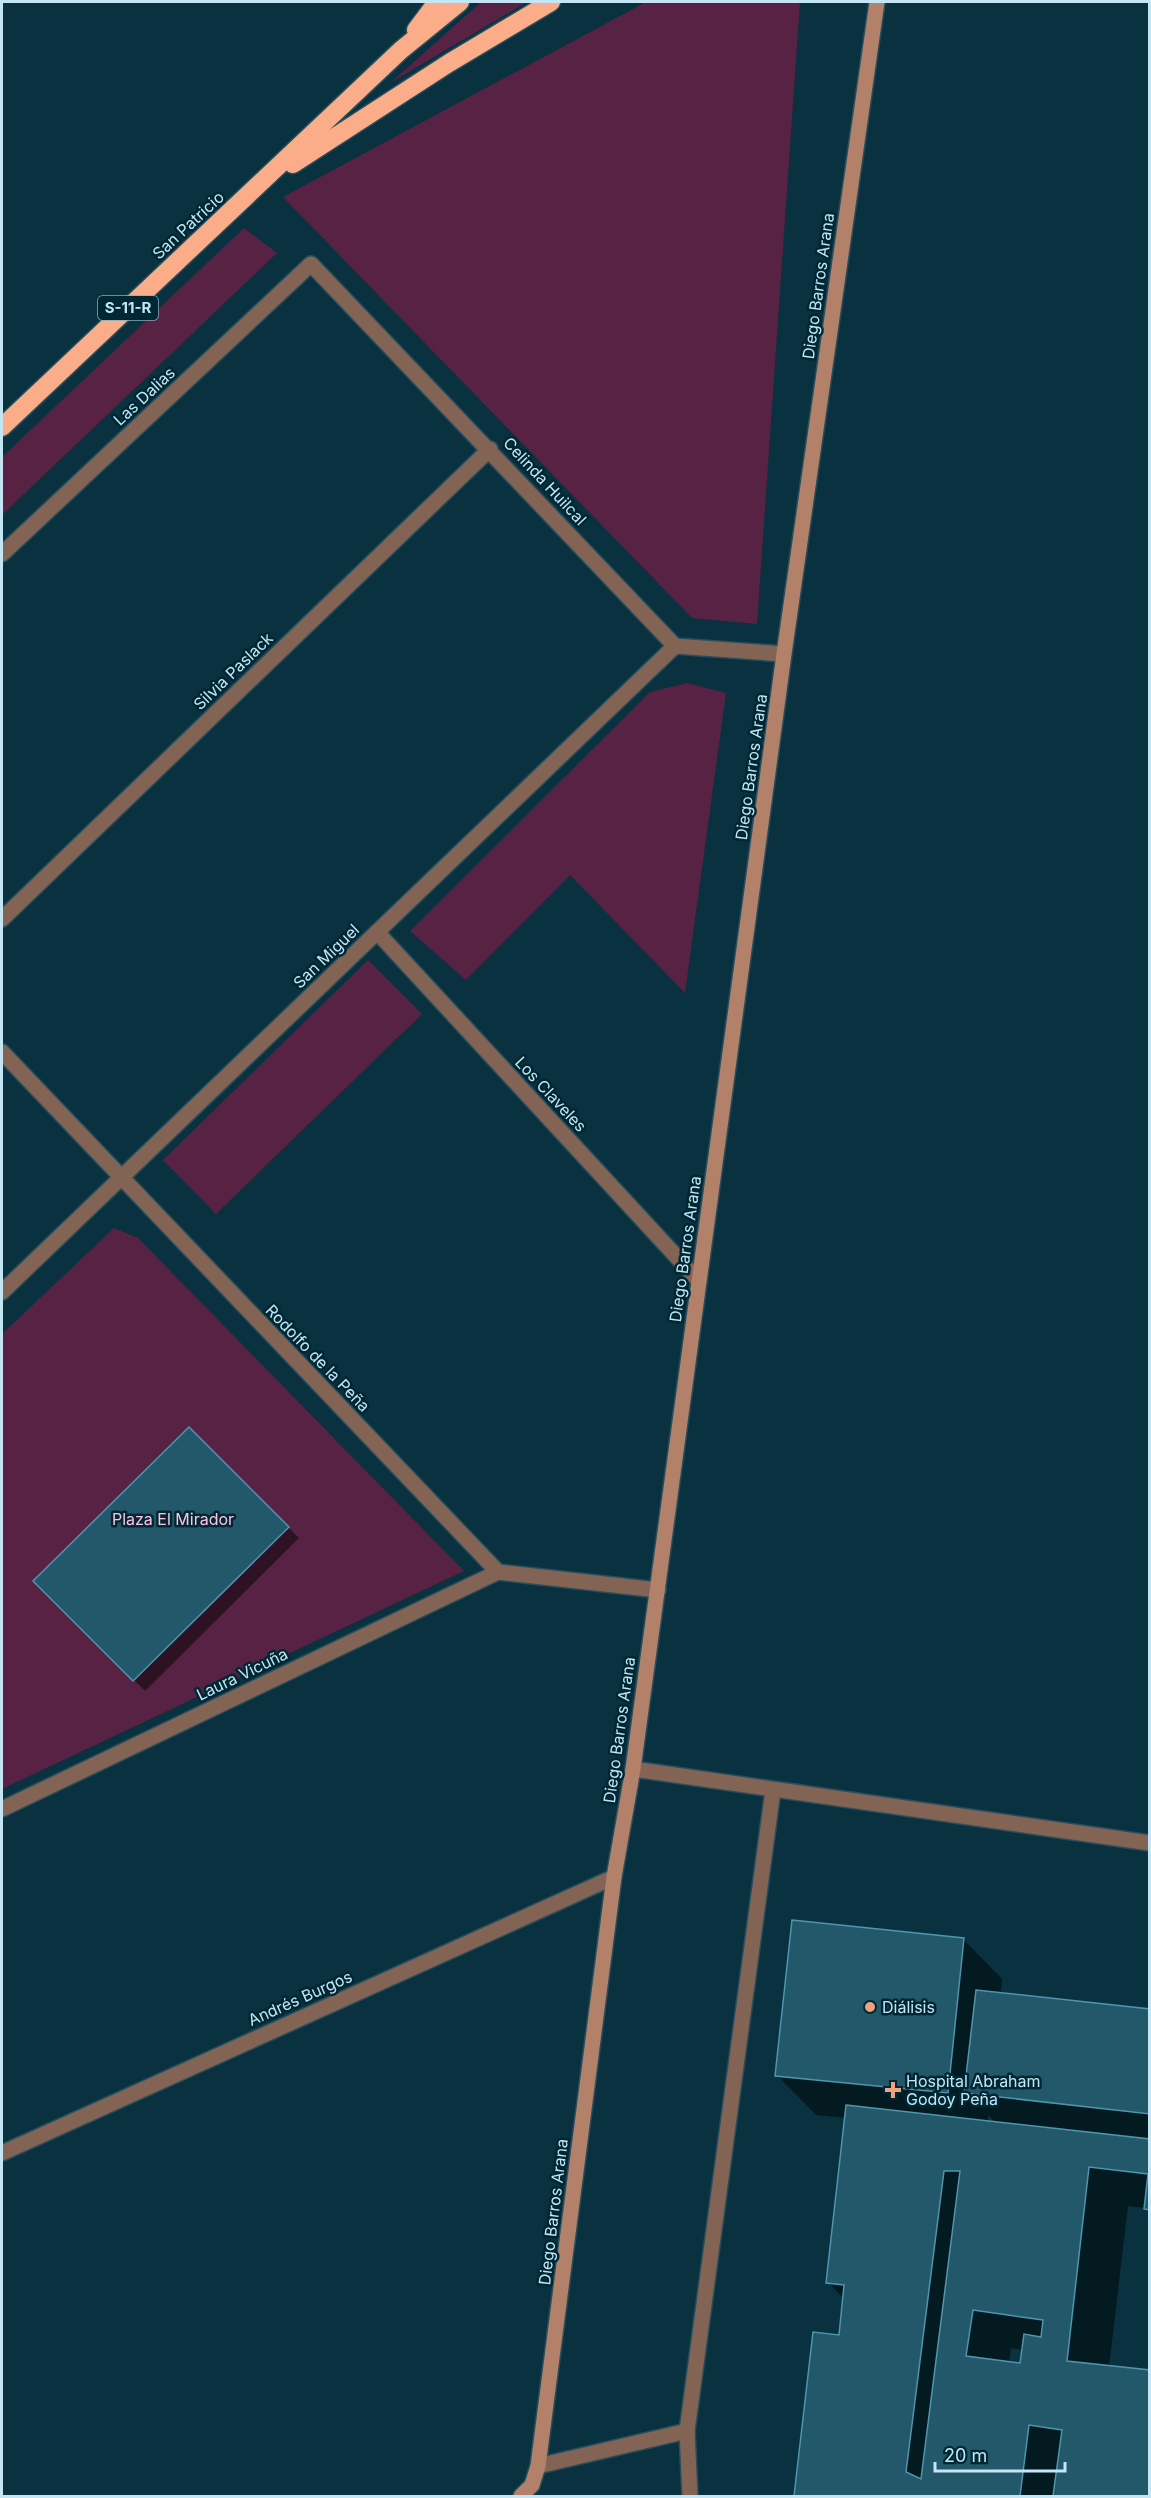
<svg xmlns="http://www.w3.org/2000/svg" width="1151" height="2498" font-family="Inter,sans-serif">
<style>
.green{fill:#572243}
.shadow{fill:#0007;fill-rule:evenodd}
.building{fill:#23576a;stroke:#4e95af;stroke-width:1.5;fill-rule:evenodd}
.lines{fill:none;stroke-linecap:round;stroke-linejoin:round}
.lane-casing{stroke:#274e5c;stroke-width:18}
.street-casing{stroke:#274e5c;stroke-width:18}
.secondary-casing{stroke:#274e5c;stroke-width:18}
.highway-casing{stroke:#274e5c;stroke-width:21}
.lane{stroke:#836354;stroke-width:15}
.street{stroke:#836354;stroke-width:15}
.secondary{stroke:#b3806a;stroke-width:15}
.highway{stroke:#fbac88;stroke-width:18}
.poi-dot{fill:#f1a17d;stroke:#002734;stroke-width:2}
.labels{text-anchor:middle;stroke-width:5;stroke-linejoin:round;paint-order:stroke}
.shield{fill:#002734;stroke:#89adba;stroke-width:1.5}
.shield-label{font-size:15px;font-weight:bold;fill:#c4e6f4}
.street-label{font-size:16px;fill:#c4e6f4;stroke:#002734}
.park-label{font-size:16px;fill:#ffc2e3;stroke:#002734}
.poi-label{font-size:16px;fill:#c4e6f4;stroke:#002734;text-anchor:start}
</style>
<rect width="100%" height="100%" fill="#09313f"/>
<!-- green -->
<g class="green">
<polygon points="481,2 527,2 390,83"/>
<polygon points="646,2 800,2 757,624 692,618 283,197"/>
<polygon points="244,228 277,253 2,515 2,457"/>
<polygon points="687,683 726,693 685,993 570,875 466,980 410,931 650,692"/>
<polygon points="368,960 422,1014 216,1214 163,1160"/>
<polygon points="114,1228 138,1238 464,1571 2,1789 2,1334"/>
</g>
<!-- shadow -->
<g class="shadow">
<polygon points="189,1429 299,1538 145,1691 36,1581"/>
<path d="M963 1939 1002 1979 1001 1994 1150 2011V2213L1145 2208 1128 2206 1109 2367 1150 2372V2496H796L814 2333 841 2336 844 2299 828 2282 846 2118 816 2115 777 2075ZM988 2115 996 2123 988 2122ZM1011 2348 1023 2350 1021 2365 1009 2363Z"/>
</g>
<!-- building -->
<g class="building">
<polygon points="189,1427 289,1527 133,1681 33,1581"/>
<polygon points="792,1920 964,1938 948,2093 775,2076"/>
<polygon points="976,1990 1150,2009 1150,2114 964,2093"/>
<path d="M846 2105 1150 2139V2210L1144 2209 1148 2174 1089 2167 1067 2361 1150 2370V2496H1053L1062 2430 1029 2425 1020 2496H794L813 2332 839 2335 844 2285 826 2283ZM944 2171H960L921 2479 906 2472ZM973 2310 1043 2320 1041 2337 1024 2334 1020 2363 966 2356Z"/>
</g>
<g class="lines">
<defs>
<g id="lane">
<polyline points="633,1769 1150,1843"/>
<polyline points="538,2466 687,2431"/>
<polyline points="690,2496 687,2431 773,1790"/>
</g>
<g id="street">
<polyline points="2,554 311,264 675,646 784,654"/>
<polyline points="2,919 490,449"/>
<polyline points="377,932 699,1281"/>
<polyline points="2,1052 498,1572 658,1590"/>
<polyline points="2,1292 675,646"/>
<polyline points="2,1809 498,1572"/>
<polyline points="2,2153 614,1877"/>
</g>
<polyline id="secondary" points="521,2496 532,2485 538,2466 614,1877 633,1769 784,654 877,2"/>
<g id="highway">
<polyline points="416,30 437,2"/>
<polyline points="293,164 449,63 551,2"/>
<polyline points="2,427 401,50 460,2"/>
</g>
</defs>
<!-- lane casing -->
<use href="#lane" class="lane-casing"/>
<!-- street casing -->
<use href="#street" class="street-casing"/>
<!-- secondary casing -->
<use href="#secondary" class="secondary-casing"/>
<!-- highway casing -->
<use href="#highway" class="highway-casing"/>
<!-- lane -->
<use href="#lane" class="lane"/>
<!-- street -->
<use href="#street" class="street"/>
<!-- secondary -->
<use href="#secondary" class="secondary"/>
<!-- highway -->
<use href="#highway" class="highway"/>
</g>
<!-- markers -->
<g class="poi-dot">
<circle cx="870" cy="2007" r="6"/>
<path d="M890 2081h6v6h6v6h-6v6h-6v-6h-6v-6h6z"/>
</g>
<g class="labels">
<!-- shield labels -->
<rect class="shield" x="98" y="296" width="60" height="24" rx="4.5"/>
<g class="shield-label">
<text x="128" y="313">S-11-R</text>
</g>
<!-- street labels -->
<g class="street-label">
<text transform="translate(188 225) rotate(-43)" y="6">San Patricio</text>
<text transform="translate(818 286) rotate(-82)" y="6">Diego Barros Arana</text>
<text transform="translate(144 396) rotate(-43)" y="6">Las Dalias</text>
<text transform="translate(545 481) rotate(47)" y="6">Celinda Huilcal</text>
<text transform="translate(233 671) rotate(-44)" y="6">Silvia Paslack</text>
<text transform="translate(751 767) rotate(-82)" y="6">Diego Barros Arana</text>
<text transform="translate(326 956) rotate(-44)" y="6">San Miguel</text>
<text transform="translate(551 1094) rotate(47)" y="6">Los Claveles</text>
<text transform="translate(685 1249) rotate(-82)" y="6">Diego Barros Arana</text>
<text transform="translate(318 1358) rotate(46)" y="6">Rodolfo de la Peña</text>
<text transform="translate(242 1674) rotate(-26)" y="6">Laura Vicuña</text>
<text transform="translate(619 1730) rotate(-82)" y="6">Diego Barros Arana</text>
<text transform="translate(300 1998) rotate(-24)" y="6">Andrés Burgos</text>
<text transform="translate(553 2212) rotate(-83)" y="6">Diego Barros Arana</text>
</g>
<!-- park labels -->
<g class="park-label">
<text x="173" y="1525">Plaza El Mirador</text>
</g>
<!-- poi labels -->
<g class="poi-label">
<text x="882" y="2013">Diálisis</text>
<text x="906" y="2087">Hospital Abraham<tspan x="906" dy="18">Godoy Peña</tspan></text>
</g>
</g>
<!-- border -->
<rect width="1151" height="2498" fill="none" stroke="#c4e6f4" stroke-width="6"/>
<!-- scale -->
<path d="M935 2462v9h130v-9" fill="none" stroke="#c4e6f4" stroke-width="3"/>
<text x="944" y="2462" font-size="18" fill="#c4e6f4" stroke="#002734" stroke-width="4.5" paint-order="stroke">20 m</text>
</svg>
